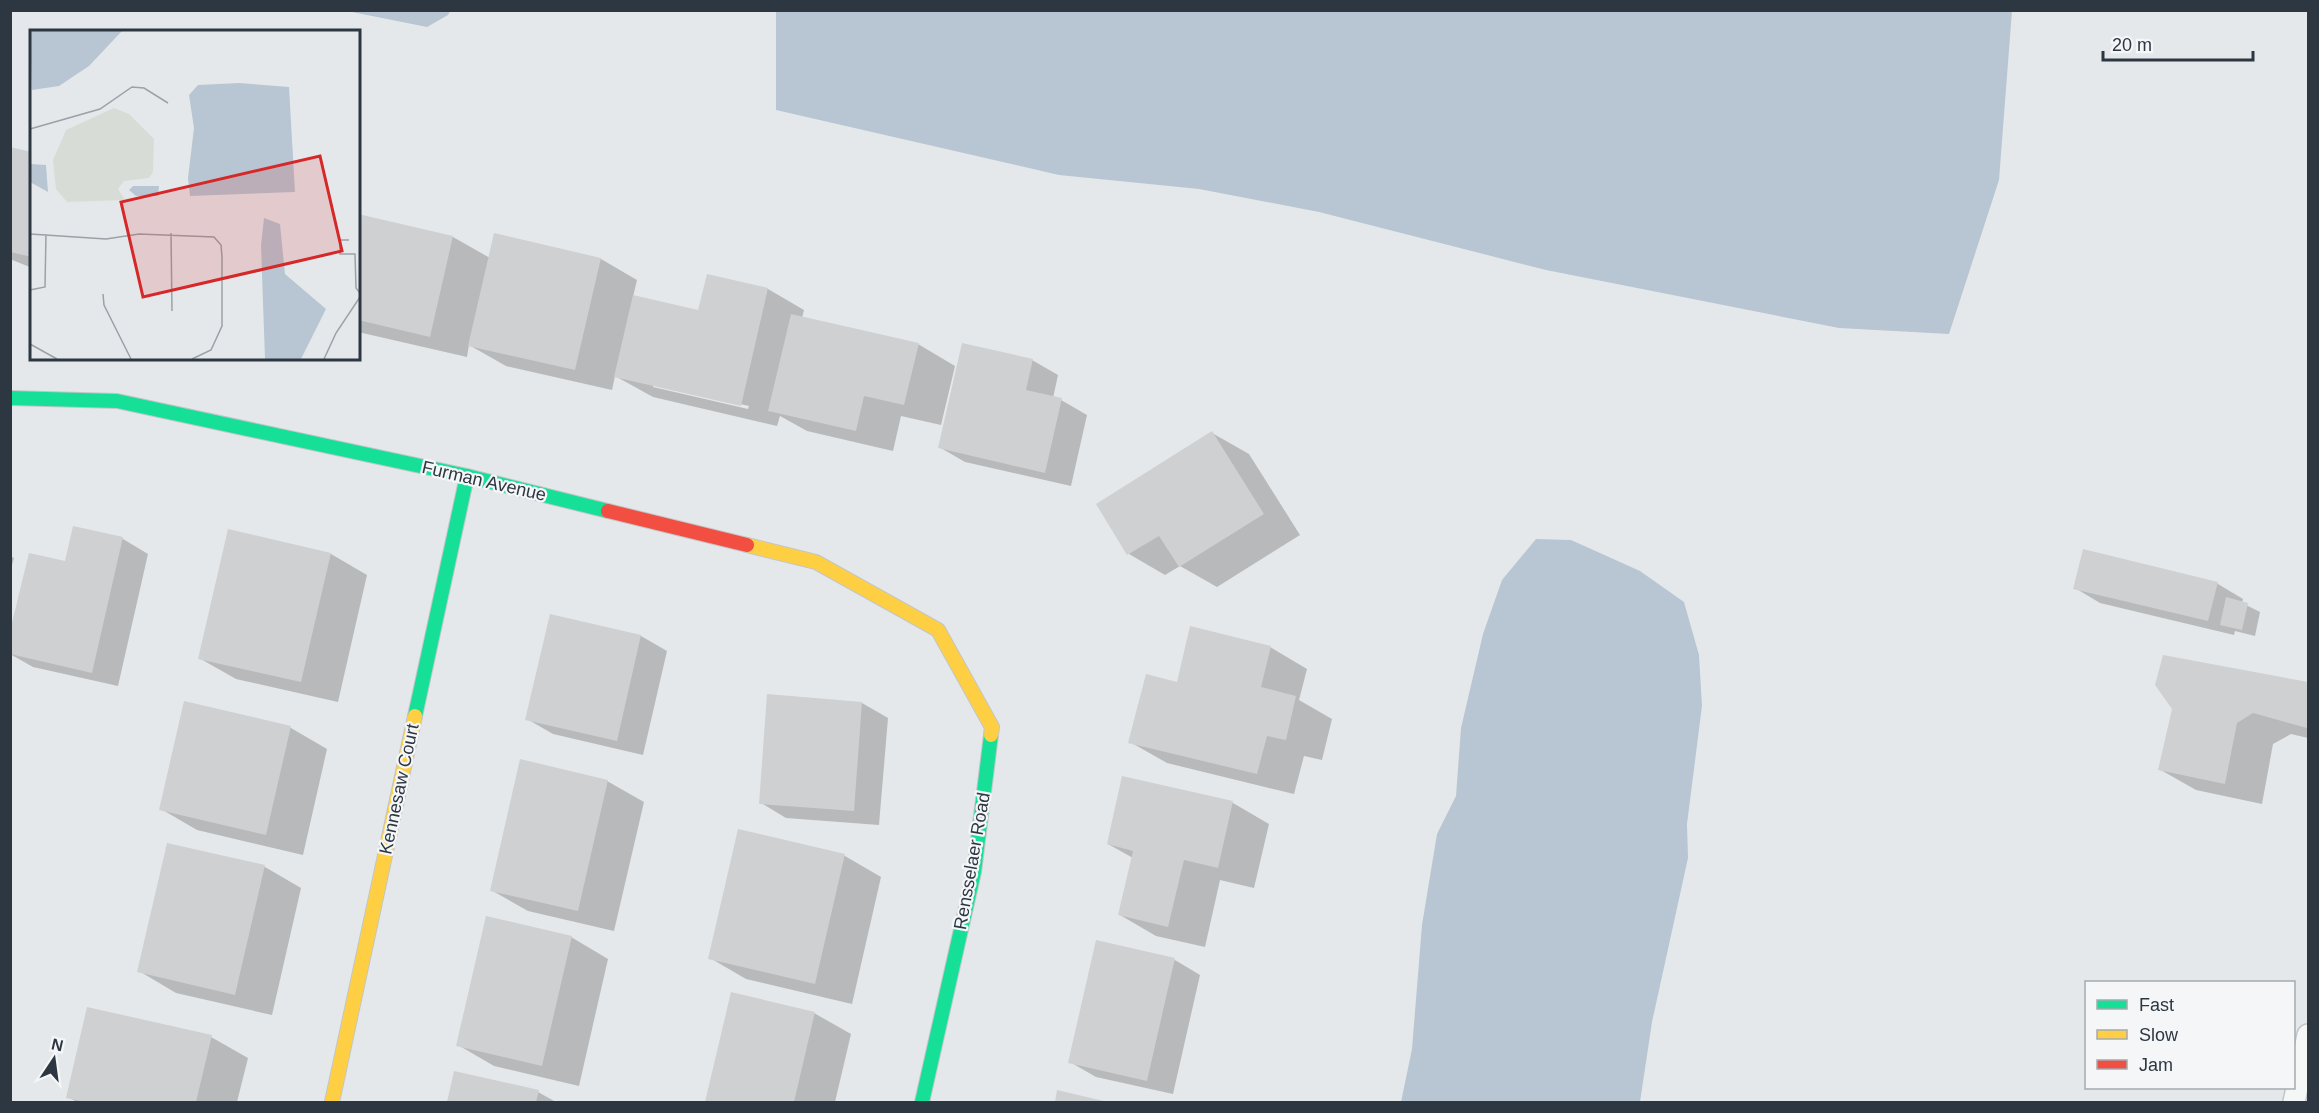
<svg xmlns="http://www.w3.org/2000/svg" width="2319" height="1113" font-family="Helvetica,sans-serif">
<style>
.water{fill:#b7c6d2}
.shadow{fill:#0003;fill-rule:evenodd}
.building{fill:#ced0d2}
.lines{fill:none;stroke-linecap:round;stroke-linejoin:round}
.lane-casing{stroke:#c3c6c8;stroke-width:24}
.fast-casing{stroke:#c3c6c8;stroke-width:16}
.slow-casing{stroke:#c3c6c8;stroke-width:16}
.jam-casing{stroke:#c3c6c8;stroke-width:16}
.lane{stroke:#f5f6f6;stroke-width:21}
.fast{stroke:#16e098;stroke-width:14}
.slow{stroke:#ffcf43;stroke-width:14}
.jam{stroke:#f24e42;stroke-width:14}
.labels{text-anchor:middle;stroke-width:4.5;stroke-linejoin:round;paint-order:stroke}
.street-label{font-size:18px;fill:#2d3742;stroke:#f4f6f8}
.inset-road{fill:none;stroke:#9ba1a7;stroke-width:1.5}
.view{fill:#d62828;fill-opacity:0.15;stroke:#d62828;stroke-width:3}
.inset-edge{fill:none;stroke:#2d3742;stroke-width:3}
</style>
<rect width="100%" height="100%" fill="#e5e8ea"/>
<!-- water -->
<g class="water">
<polygon points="347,11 450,11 448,15 427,27"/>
<polygon points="776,11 776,10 2012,11 1999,180 1949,334 1839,328 1546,270 1319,212 1199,189 1059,175 776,110"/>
<polygon points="1536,539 1571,540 1640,571 1684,602 1699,655 1702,706 1687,824 1688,858 1652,1022 1640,1102 1401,1102 1412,1049 1422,925 1437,834 1456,796 1461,728 1483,634 1502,580"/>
</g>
<!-- shadow -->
<g class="shadow">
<polygon points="11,149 32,153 32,268 10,259"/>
<path d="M358 215 453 237 490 258 601 259 637 280 633 297 699 312 768 289 804 310 802 318 918 344 955 366 941 425 901 416 893 451 807 431 780 416 777 426 653 397 615 376 612 390 506 366 469 345 467 357 358 332ZM653 384 749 406 748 409 653 387Z"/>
<polygon points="1032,360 1058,375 1053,398 1061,400 1087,415 1071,486 965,462 939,447"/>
<polygon points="1212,433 1249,454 1300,535 1217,587 1180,566 1165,575 1129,554"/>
<polygon points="74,528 123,539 148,554 118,686 33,667 10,654 66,563"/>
<polygon points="229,531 331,554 367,575 338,702 236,679 199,658"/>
<polygon points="2084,551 2218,584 2243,599 2242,603 2260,612 2255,636 2235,631 2234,635 2100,603 2075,588"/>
<polygon points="10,556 14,558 10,572"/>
<polygon points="551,615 641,636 667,651 643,755 553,734 527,719"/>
<polygon points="1270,647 1307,669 1299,700 1332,719 1322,760 1304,756 1294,794 1167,763 1130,742 1178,683"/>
<polygon points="2164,657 2308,684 2308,738 2291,734 2273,744 2262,804 2196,790 2159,769 2174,709"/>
<polygon points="768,696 862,703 888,718 879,825 786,818 761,803"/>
<polygon points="185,703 291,728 327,749 303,855 197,830 161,809"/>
<polygon points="1124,777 1233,803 1269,824 1254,888 1220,880 1205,947 1156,936 1120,915 1133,858 1108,844"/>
<polygon points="607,781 644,802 614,931 528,911 491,890"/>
<polygon points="739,831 845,856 881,877 852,1004 746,979 710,958"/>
<polygon points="168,844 265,867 301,888 272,1015 176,993 139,971"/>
<polygon points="571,937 608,959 579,1086 494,1066 458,1045"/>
<polygon points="1175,960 1200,975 1173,1094 1096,1077 1070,1062"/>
<polygon points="732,994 814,1013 851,1034 835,1102 707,1102"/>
<polygon points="211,1037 248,1058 237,1102 77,1102 68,1097"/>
<polygon points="455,1073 538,1092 556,1102 448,1102"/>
<polygon points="1059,1092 1105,1102 1056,1102"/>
</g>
<!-- building -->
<g class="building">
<polygon points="10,147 32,152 32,257 10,252"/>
<polygon points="358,214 453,236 430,337 358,320"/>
<polygon points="494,233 601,258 575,370 468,346"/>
<polygon points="707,274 768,288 741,406 614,377 633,295 698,310"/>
<polygon points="791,314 919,343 904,405 864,396 856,431 768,411"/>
<polygon points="962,343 1033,359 1026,390 1062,398 1045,473 938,448"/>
<polygon points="1212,431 1264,514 1179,567 1159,536 1127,555 1096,504"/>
<polygon points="73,526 123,537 92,673 10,654 10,631 29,553 65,561"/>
<polygon points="228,529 331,553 301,682 198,659"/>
<polygon points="2083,549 2218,582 2208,621 2073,589"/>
<polygon points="2226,597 2248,603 2242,630 2220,625"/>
<polygon points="550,614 641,635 617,741 525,720"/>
<polygon points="1190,626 1271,646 1261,687 1296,696 1286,740 1267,736 1257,774 1128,743 1146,674 1177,682"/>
<polygon points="2163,655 2308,682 2307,728 2253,713 2237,723 2225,784 2158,770 2172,709 2155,685"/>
<polygon points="767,694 862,702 854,811 759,804"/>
<polygon points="184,701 291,726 266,835 159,810"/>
<polygon points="520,759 608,780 578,911 490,891"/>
<polygon points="1122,776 1233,801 1218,868 1184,860 1168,927 1118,915 1133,851 1107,844"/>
<polygon points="738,829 845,854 815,984 708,959"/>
<polygon points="167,843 265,865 235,995 137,972"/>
<polygon points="486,916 572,936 542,1066 456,1046"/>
<polygon points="1096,940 1175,958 1147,1081 1068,1063"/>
<polygon points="731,992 815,1012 794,1102 705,1102"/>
<polygon points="87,1007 212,1035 196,1102 85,1102 66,1098"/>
<polygon points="454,1071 539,1090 536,1102 447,1102"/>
<polygon points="1057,1090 1108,1102 1055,1102"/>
</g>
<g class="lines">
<defs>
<polyline id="lane" points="2294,1102 2308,1035"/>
<g id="fast">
<polyline points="10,398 117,401 467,476 608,511"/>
<polyline points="415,716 467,476"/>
<polyline points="922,1102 974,872 991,735"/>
</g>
<g id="slow">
<polyline points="747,545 816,562 938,630 992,727 991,735"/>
<polyline points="332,1102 415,716"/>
</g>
<polyline id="jam" points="608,511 747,545"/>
</defs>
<!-- lane casing -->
<use href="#lane" class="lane-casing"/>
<!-- fast casing -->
<use href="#fast" class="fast-casing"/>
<!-- slow casing -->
<use href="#slow" class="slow-casing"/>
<!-- jam casing -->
<use href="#jam" class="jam-casing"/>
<!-- lane -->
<use href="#lane" class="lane"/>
<!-- fast -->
<use href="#fast" class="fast"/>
<!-- slow -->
<use href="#slow" class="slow"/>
<!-- jam -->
<use href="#jam" class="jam"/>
</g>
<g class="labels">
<!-- street labels -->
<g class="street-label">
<text transform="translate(484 481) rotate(13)" y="6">Furman Avenue</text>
<text transform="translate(399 789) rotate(-78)" y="6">Kennesaw Court</text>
<text transform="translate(972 861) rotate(-80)" y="6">Rensselaer Road</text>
</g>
</g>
<!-- overview -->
<g transform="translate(30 30)">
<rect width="330" height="330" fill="#e5e8ea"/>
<path d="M84 78 99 84 124 109 123 142 119 148 94 151 88 159 95 170 37 172 26 159 23 130 36 100Z" fill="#d7ddd6"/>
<path d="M0 1H92L59 36 29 56 2 60ZM209 53 259 57 265 162 160 166 158 148 164 98 159 65 168 55ZM0 134 16 135 18 162 0 152ZM129 156 128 166H106L99 160 103 156ZM234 188 250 194 255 244 296 279 271 329H235L231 215Z" fill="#b7c6d2"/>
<path class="inset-road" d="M0 99 70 79 102 57 114 58 138 73M141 203 142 281M0 204 76 209 109 204 184 207 191 215 192 227V296L181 320 162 329M319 210H310V224H325L326 258 330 263M0 260 15 257 16 204M73 264 74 275 101 329M0 314 27 329M294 329 306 303 330 267"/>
<path class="view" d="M290 126 312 221 113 267 91 172Z"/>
<rect width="330" height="330" class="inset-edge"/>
</g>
<!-- border -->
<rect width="2319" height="1113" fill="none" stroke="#2d3742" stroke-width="24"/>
<!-- legend -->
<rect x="2085" y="981" width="210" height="108" fill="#f4f6f8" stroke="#a4aaaf" stroke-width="1.5"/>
<rect x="2097" y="1000" width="30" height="9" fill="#16e098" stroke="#a4aaaf" stroke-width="1.5"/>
<text x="2139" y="1011" font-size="18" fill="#2d3742">Fast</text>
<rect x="2097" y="1030" width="30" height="9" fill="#ffcf43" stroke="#a4aaaf" stroke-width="1.5"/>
<text x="2139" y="1041" font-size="18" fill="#2d3742">Slow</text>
<rect x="2097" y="1060" width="30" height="9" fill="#f24e42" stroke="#a4aaaf" stroke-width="1.5"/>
<text x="2139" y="1071" font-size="18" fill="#2d3742">Jam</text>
<!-- north arrow -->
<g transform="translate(54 1059) rotate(13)" stroke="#f4f6f8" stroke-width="4.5" paint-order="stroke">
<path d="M0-4.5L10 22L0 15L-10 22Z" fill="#2d3742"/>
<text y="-9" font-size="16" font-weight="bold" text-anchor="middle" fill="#2d3742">N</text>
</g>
<!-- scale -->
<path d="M2103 51v9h150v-9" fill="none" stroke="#2d3742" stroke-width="3"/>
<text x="2112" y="51" font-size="18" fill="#2d3742" stroke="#f4f6f8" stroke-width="4.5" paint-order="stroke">20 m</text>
</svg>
